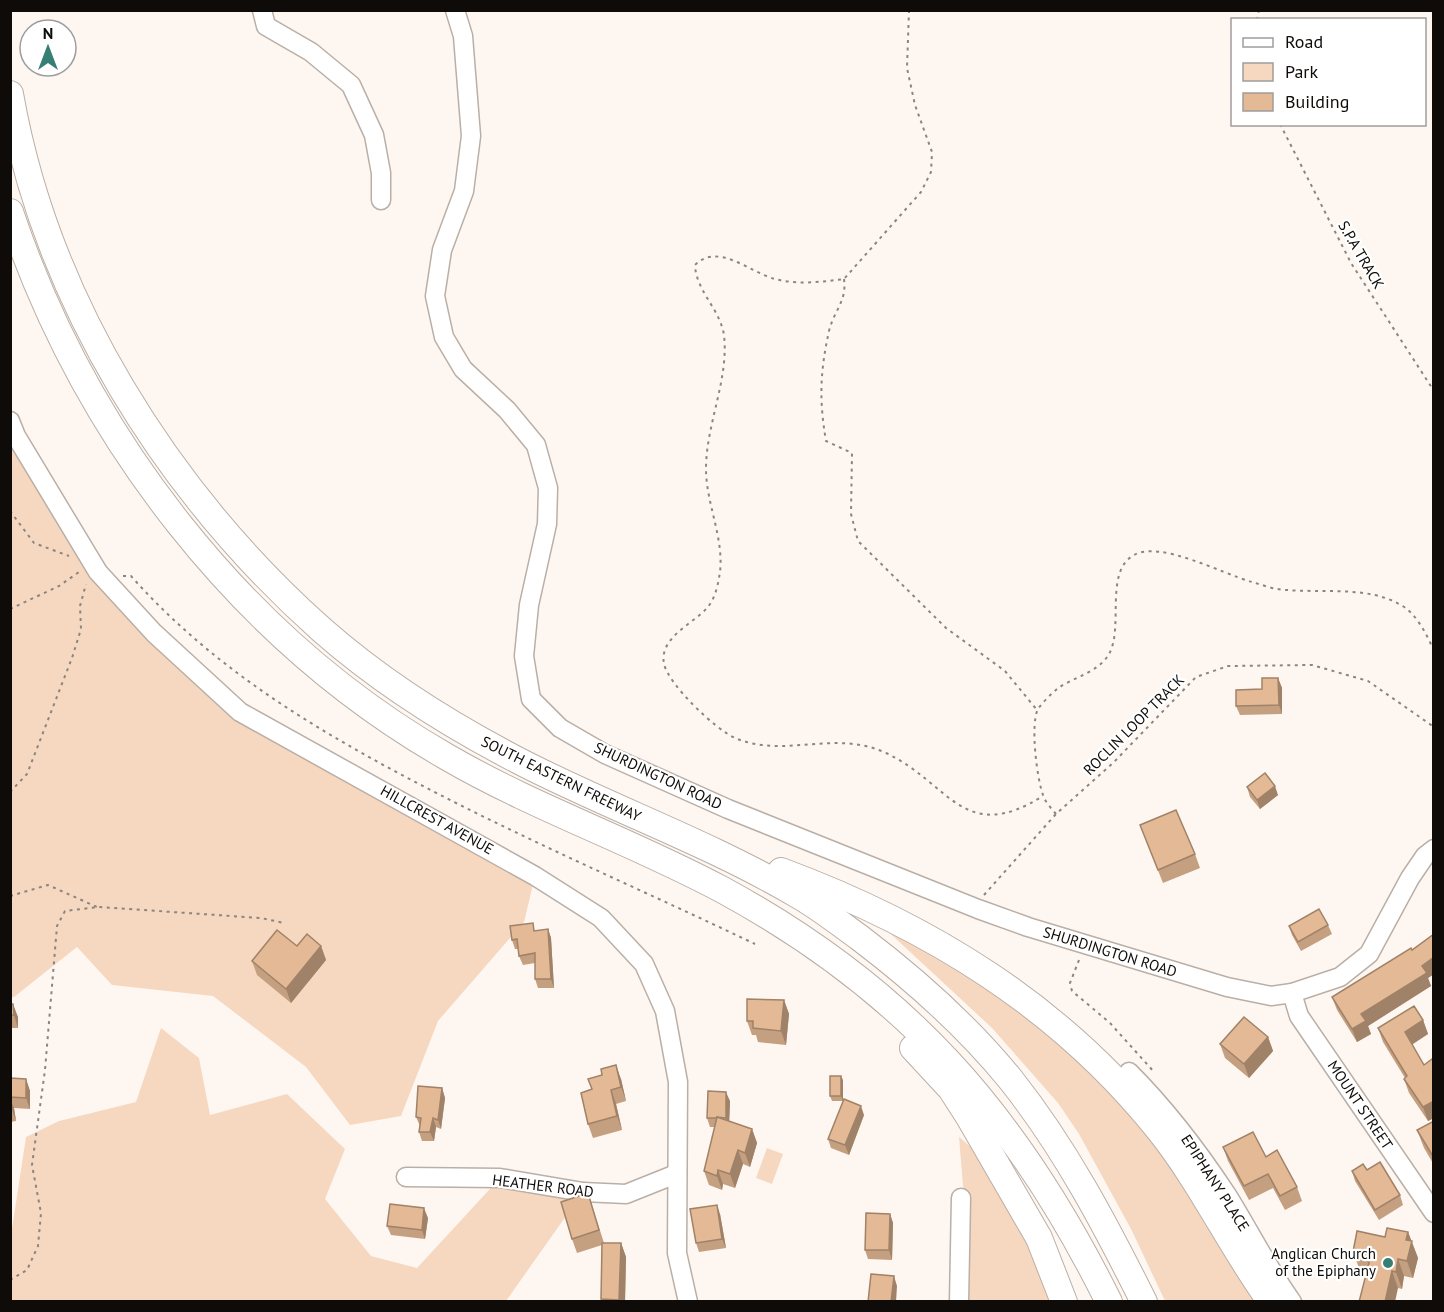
<svg xmlns="http://www.w3.org/2000/svg" width="1444" height="1312" font-family="'PT Sans',sans-serif">
<style>
.green{fill:#f6d8c0}
.lines{fill:none;stroke-linecap:round;stroke-linejoin:round}
.minor-casing{stroke:#baafa6;stroke-width:21}
.highway-casing{stroke:#baafa6;stroke-width:28}
.path{stroke:#8a8581;stroke-width:2;stroke-dasharray:3 4.5;stroke-linecap:butt}
.minor{stroke:#fff;stroke-width:18}
.highway{stroke:#fff;stroke-width:26}
.wall{fill:#c49f80}
.shaded-wall{fill:#a08268}
.building{fill:#e4b995;stroke:#a08268;stroke-width:1.5}
.poi-dot{fill:#377e75;stroke:#fff;stroke-width:2}
.labels{text-anchor:middle;stroke-width:4.5;stroke-linejoin:round;paint-order:stroke}
.street-label{font-size:15px;fill:#0e0b08;stroke:#fff}
.poi-label{font-size:15px;fill:#0e0b08;stroke:#fff;text-anchor:end}
</style>
<rect width="100%" height="100%" fill="#fef7f1"/>
<!-- green -->
<g class="green">
<polygon points="10,421 98,572 240,712 535,876 524,922 438,1021 401,1116 350,1125 306,1067 213,996 112,985 77,947 14,997 11,997"/>
<polygon points="880,924 902,934 1064,1039 1146,1130 1262,1301 1165,1301 1131,1229 1079,1134 1058,1103 992,1028"/>
<polygon points="161,1028 199,1058 210,1115 287,1094 345,1149 325,1199 371,1256 417,1268 500,1178 583,1192 506,1301 11,1302 11,1235 26,1137 59,1121 136,1102"/>
<polygon points="959,1137 971,1147 1022,1226 1053,1301 965,1301 964,1198"/>
<polygon points="767,1148 783,1154 772,1184 756,1178"/>
</g>
<g class="lines">
<defs>
<g id="minor">
<polyline points="262,10 266,26 311,52 351,85 374,135 381,173 381,200"/>
<polyline points="455,10 463,36 471,136 464,191 442,250 435,296 444,337 463,369 507,410 536,445 548,488 547,524 529,605 524,656 531,699 560,728 605,754 728,809 978,909 1028,927 1227,987 1271,996 1292,993 1340,977 1369,954 1410,878 1425,856 1434,849"/>
<polyline points="10,421 16,436 98,572 154,633 240,712 535,876 601,918 644,964 665,1011 678,1082 677,1253 688,1302"/>
<polyline points="1292,993 1299,1016 1434,1213"/>
<path d="M1129 1072C1166 1109 1198 1151 1227 1195 1249 1230 1267 1267 1292 1302"/>
<polyline points="406,1177 500,1178 583,1192 626,1194 676,1174"/>
<polyline points="959,1302 961,1198"/>
</g>
<g id="highway">
<path d="M10 94C46 300 167 492 322 630 381 682 453 727 523 763 613 809 709 843 796 894 818 906 839 923 860 938 914 979 968 1027 1011 1080 1065 1148 1105 1224 1144 1302"/>
<path d="M10 212C85 436 241 639 447 757 535 808 631 841 721 889 906 989 1016 1115 1109 1302"/>
<path d="M781 871C929 926 1060 1006 1159 1130 1202 1184 1231 1247 1271 1302"/>
<polyline points="913,1048 951,1089 969,1117 1039,1238 1064,1302"/>
</g>
</defs>
<!-- minor casing -->
<use href="#minor" class="minor-casing"/>
<!-- highway casing -->
<use href="#highway" class="highway-casing"/>
<!-- path -->
<g class="path">
<path d="M909 10 907 68 915 105 932 152 931 172 921 192 844 279C821 282 798 285 775 279 749 272 718 242 695 265 696 291 720 309 724 335 729 380 706 424 706 469 706 503 724 538 720 572 718 585 715 600 706 609 691 625 659 638 664 664 669 685 715 729 735 738 785 759 835 729 886 753 950 783 963 846 1043 796"/>
<polyline points="1257,20 1259,10"/>
<polyline points="1280,124 1351,263 1434,391"/>
<path d="M844 279C847 302 834 310 829 331 820 372 819 400 826 441L852 453 851 514 858 541 946 628 1005 671 1037 710"/>
<polyline points="10,511 34,543 69,556"/>
<path d="M123 576H131C222 679 343 746 464 807 560 855 659 898 755 944"/>
<polyline points="10,609 59,586 79,572"/>
<polyline points="10,792 27,774 72,658 81,629 80,606 86,584"/>
<path d="M1056 814C1051 808 1045 802 1043 795 1037 779 1030 724 1038 709 1042 703 1051 694 1057 689 1073 677 1098 673 1109 654 1124 628 1104 571 1134 555 1160 540 1223 574 1252 582 1263 585 1275 590 1287 590 1322 593 1367 586 1399 604 1416 612 1427 635 1434 651"/>
<polyline points="984,895 1056,814 1114,762 1196,677 1228,666 1312,665 1368,681 1434,727"/>
<polyline points="10,896 48,885 97,907"/>
<polyline points="1079,960 1070,983 1072,991 1110,1023 1155,1073"/>
<polyline points="10,1280 27,1270 38,1246 41,1213 32,1165 45,1070 57,926 65,911 98,907 261,918 284,923"/>
</g>
<!-- minor -->
<use href="#minor" class="minor"/>
<!-- highway -->
<use href="#highway" class="highway"/>
</g>
<!-- wall -->
<g class="wall">
<polygon points="1278,678 1282,688 1282,714 1240,715 1236,706"/>
<polygon points="1247,787 1278,795 1260,809 1250,797"/>
<polygon points="1140,825 1195,854 1200,868 1163,883"/>
<polygon points="1328,925 1332,934 1301,951 1292,935 1289,926"/>
<polygon points="548,929 551,938 554,988 538,988 535,979 535,963 523,965 519,956 518,949 515,949 512,940 536,931"/>
<polygon points="1434,934 1434,974 1428,978 1431,986 1368,1026 1371,1034 1357,1042 1337,1010 1332,997 1412,950"/>
<polygon points="297,946 321,946 326,960 291,1003 257,975 252,961"/>
<polygon points="784,1000 789,1014 786,1045 758,1042 756,1035 752,1035 747,1021"/>
<polygon points="10,1004 18,1017 18,1028 10,1028"/>
<polygon points="1423,1020 1428,1034 1412,1044 1424,1065 1434,1062 1434,1118 1428,1121 1409,1093 1404,1079 1405,1078 1383,1042 1378,1028"/>
<polygon points="1268,1037 1273,1051 1249,1078 1225,1058 1220,1044"/>
<polygon points="10,1078 26,1079 30,1091 30,1109 14,1108 16,1121 10,1122"/>
<polygon points="621,1079 626,1101 616,1104 622,1130 593,1138 588,1124 581,1093"/>
<polygon points="843,1080 843,1101 832,1101 830,1096"/>
<polygon points="442,1088 445,1098 441,1129 436,1127 434,1141 422,1141 419,1132 420,1126 416,1117"/>
<polygon points="730,1101 729,1121 752,1129 757,1143 750,1167 743,1164 735,1188 723,1184 722,1190 709,1185 704,1171 715,1127 710,1127 707,1118"/>
<polygon points="864,1115 849,1155 831,1148 828,1139"/>
<polygon points="1434,1121 1434,1165 1424,1148 1417,1130"/>
<polygon points="1223,1147 1266,1157 1297,1187 1302,1201 1285,1210 1273,1188 1249,1200 1228,1161"/>
<polygon points="1352,1171 1400,1195 1403,1205 1379,1220 1355,1181"/>
<polygon points="588,1193 604,1243 621,1243 626,1257 625,1302 601,1302 601,1299 602,1245 577,1253 572,1239"/>
<polygon points="720,1214 726,1248 699,1252 696,1243"/>
<polygon points="890,1214 893,1223 892,1260 868,1259 865,1250"/>
<polygon points="428,1218 425,1239 391,1235 387,1226"/>
<polygon points="1408,1232 1418,1258 1413,1278 1404,1276 1402,1289 1398,1288 1367,1270 1359,1268 1353,1252 1385,1237"/>
</g>
<!-- shaded-wall -->
<g class="shaded-wall">
<polygon points="1278,678 1282,688 1282,714 1279,705"/>
<polygon points="1275,786 1278,795 1260,809 1257,800"/>
<polygon points="548,929 551,938 554,988 551,979"/>
<polygon points="321,946 326,960 291,1003 286,989"/>
<polygon points="1434,957 1434,974 1428,978 1431,986 1368,1026 1371,1034 1357,1042 1352,1029 1361,1014"/>
<polygon points="784,1000 789,1014 786,1045 781,1031"/>
<polygon points="13,1004 18,1017 18,1028 14,1015"/>
<polygon points="1423,1020 1428,1034 1410,1046 1405,1032"/>
<polygon points="1268,1037 1273,1051 1249,1078 1244,1064"/>
<polygon points="616,1065 621,1079 626,1101 621,1087"/>
<polygon points="841,1076 843,1080 843,1101 841,1096"/>
<polygon points="26,1079 30,1091 30,1109 26,1098"/>
<polygon points="442,1088 445,1098 441,1129 438,1120"/>
<polygon points="611,1090 616,1104 622,1130 617,1116"/>
<polygon points="726,1092 730,1101 729,1128 726,1118"/>
<polygon points="10,1099 14,1108 16,1121 12,1109"/>
<polygon points="1434,1101 1434,1118 1428,1121 1423,1107"/>
<polygon points="861,1106 864,1115 849,1155 845,1145"/>
<polygon points="433,1118 436,1127 434,1141 430,1132"/>
<polygon points="752,1129 757,1143 750,1167 745,1153"/>
<polygon points="738,1150 743,1164 735,1188 730,1174"/>
<polygon points="718,1170 723,1184 722,1190 717,1176"/>
<polygon points="717,1205 720,1214 726,1248 722,1239"/>
<polygon points="424,1208 428,1218 425,1239 422,1230"/>
<polygon points="890,1214 893,1223 892,1260 889,1250"/>
<polygon points="1408,1232 1418,1258 1413,1278 1407,1261 1406,1240"/>
<polygon points="621,1243 626,1257 625,1302 620,1302 619,1300"/>
<polygon points="1398,1259 1404,1276 1402,1289 1396,1272"/>
<polygon points="1392,1271 1398,1288 1395,1302 1385,1302"/>
<polygon points="894,1276 897,1286 896,1302 891,1302"/>
</g>
<!-- building -->
<g class="building">
<polygon points="1262,678 1278,678 1279,705 1236,706 1236,690 1262,689"/>
<polygon points="1265,773 1275,786 1257,800 1247,787"/>
<polygon points="1176,810 1195,854 1158,870 1140,825"/>
<polygon points="1319,909 1328,925 1298,942 1289,926"/>
<polygon points="533,923 534,931 548,929 551,979 535,979 535,953 519,956 517,939 512,940 510,926"/>
<polygon points="277,930 297,946 307,934 321,946 286,989 252,961"/>
<polygon points="1434,934 1434,957 1422,966 1427,973 1361,1014 1366,1021 1352,1029 1332,997 1411,948 1412,950"/>
<polygon points="747,999 784,1000 781,1031 753,1028 753,1021 747,1021"/>
<polygon points="10,1004 13,1004 14,1015 10,1015"/>
<polygon points="1414,1006 1423,1020 1405,1032 1424,1065 1432,1059 1434,1062 1434,1101 1423,1107 1404,1079 1407,1076 1378,1028"/>
<polygon points="1244,1017 1268,1037 1244,1064 1220,1044"/>
<polygon points="616,1065 621,1087 611,1090 617,1116 588,1124 581,1093 592,1089 588,1079 602,1075 601,1069"/>
<rect x="830" y="1076" width="11" height="20"/>
<polygon points="10,1078 26,1079 26,1098 10,1097"/>
<polygon points="418,1086 442,1088 438,1120 433,1118 430,1132 419,1132 421,1118 416,1117"/>
<polygon points="708,1091 726,1092 726,1118 717,1117 717,1118 707,1118"/>
<polygon points="844,1099 861,1106 845,1145 828,1139"/>
<polygon points="717,1117 752,1129 745,1153 738,1150 730,1174 718,1170 717,1176 704,1171"/>
<polygon points="1434,1121 1434,1158 1417,1130"/>
<polygon points="1253,1132 1266,1157 1277,1150 1297,1187 1280,1196 1268,1174 1244,1186 1223,1147"/>
<polygon points="1380,1162 1400,1195 1375,1210 1352,1171 1363,1164 1367,1170"/>
<polygon points="588,1193 599,1230 572,1239 561,1202"/>
<polygon points="390,1204 424,1208 422,1230 387,1226"/>
<polygon points="717,1205 722,1239 696,1243 690,1209"/>
<polygon points="866,1213 890,1214 889,1250 865,1250"/>
<polygon points="1387,1228 1408,1232 1406,1240 1412,1241 1407,1261 1398,1259 1396,1272 1392,1271 1385,1302 1359,1302 1371,1255 1353,1252 1357,1231 1385,1237"/>
<polygon points="602,1243 621,1243 619,1300 601,1299"/>
<polygon points="871,1274 894,1276 891,1302 868,1302"/>
</g>
<!-- markers -->
<circle class="poi-dot" cx="1388" cy="1263" r="6"/>
<g class="labels">
<!-- street labels -->
<g class="street-label">
<text transform="translate(1361 255) rotate(60)" y="5">S.P.A TRACK</text>
<text transform="translate(1134 725) rotate(-45)" y="5">ROCLIN LOOP TRACK</text>
<text transform="translate(658 776) rotate(25)" y="5">SHURDINGTON ROAD</text>
<text transform="translate(561 779) rotate(26)" y="5">SOUTH EASTERN FREEWAY</text>
<text transform="translate(437 820) rotate(29)" y="5">HILLCREST AVENUE</text>
<text transform="translate(1110 952) rotate(17)" y="5">SHURDINGTON ROAD</text>
<text transform="translate(1360 1105) rotate(56)" y="5">MOUNT STREET</text>
<text transform="translate(1215 1183) rotate(57)" y="5">EPIPHANY PLACE</text>
<text transform="translate(543 1186) rotate(7)" y="5">HEATHER ROAD</text>
</g>
<!-- poi labels -->
<g class="poi-label">
<text x="1376" y="1259">Anglican Church<tspan x="1376" dy="17">of the Epiphany</tspan></text>
</g>
</g>
<!-- border -->
<rect width="1444" height="1312" fill="none" stroke="#0e0b08" stroke-width="24"/>
<!-- legend -->
<rect x="1231" y="18" width="195" height="108" fill="#ffffff" stroke="#9f9d9c" stroke-width="1.5"/>
<rect x="1243" y="38" width="30" height="9" fill="#ffffff" stroke="#9f9d9c" stroke-width="1.5"/>
<text x="1285" y="48" font-size="18" fill="#0e0b08">Road</text>
<rect x="1243" y="63" width="30" height="18" fill="#f6d8c0" stroke="#9f9d9c" stroke-width="1.5"/>
<text x="1285" y="78" font-size="18" fill="#0e0b08">Park</text>
<rect x="1243" y="93" width="30" height="18" fill="#e4b995" stroke="#9f9d9c" stroke-width="1.5"/>
<text x="1285" y="108" font-size="18" fill="#0e0b08">Building</text>
<!-- north arrow -->
<g transform="translate(48 48)"><circle r="28" fill="#ffffff" stroke="#9f9d9c" stroke-width="1.5"/>
<path d="M0-4.5L10 22L0 15L-10 22Z" fill="#377e75"/>
<text y="-9" font-size="16" font-weight="bold" text-anchor="middle" fill="#0e0b08">N</text>
</g>
</svg>
